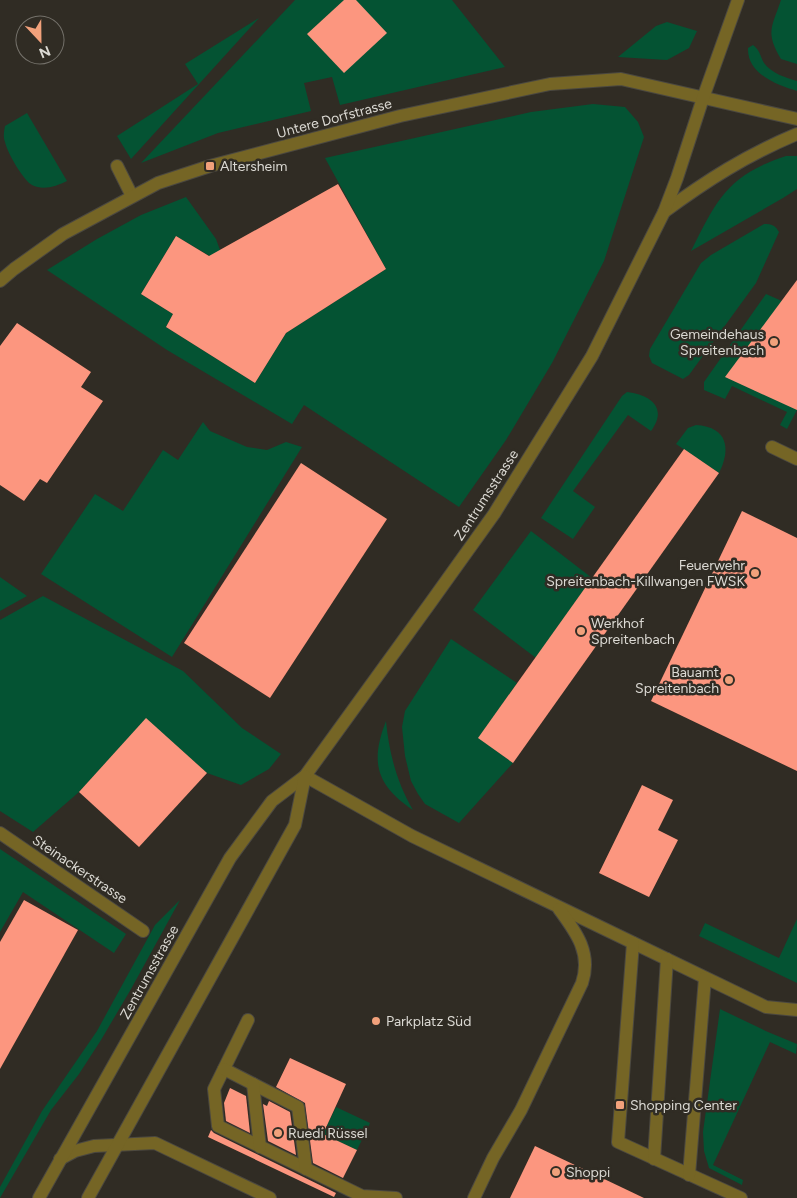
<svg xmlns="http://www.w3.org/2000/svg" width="797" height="1198" font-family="Figtree,sans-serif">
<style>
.green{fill:#045333}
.building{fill:#fc967f}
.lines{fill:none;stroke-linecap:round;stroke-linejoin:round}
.minor-casing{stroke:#4b4840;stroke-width:14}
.minor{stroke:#756525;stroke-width:12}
.poi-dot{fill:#f1a17b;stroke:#302c24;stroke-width:2}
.labels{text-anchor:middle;stroke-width:5;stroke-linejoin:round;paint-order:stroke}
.street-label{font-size:14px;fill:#dbd9d3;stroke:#302c24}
.poi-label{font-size:14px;fill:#dbd9d3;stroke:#302c24;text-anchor:start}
</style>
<rect width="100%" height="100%" fill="#302c24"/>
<!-- green -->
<g class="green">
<polygon points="295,0 452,0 505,67 340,105 332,77 304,83 311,111 218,133 141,163"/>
<path d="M781 0H797V64L781 59C765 32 772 27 781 0Z"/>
<polygon points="259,18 131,159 117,136 198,84 185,64"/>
<polygon points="667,22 697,31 689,48 667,60 618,57 656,26"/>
<path d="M753 45C760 50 760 56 764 63 771 73 786 78 797 81V91C777 85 747 74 748 48Z"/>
<polygon points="593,104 625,107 638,122 644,137 604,261 552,363 506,440 459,507 304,405 292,424 167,350 47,270 97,239 141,215 186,197 216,239 220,250 230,268 176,236 141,294 173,314 166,327 255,383 286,333 386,269 325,158 531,112"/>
<path d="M27 113 67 181C57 186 43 191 32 185 23 180 7 152 5 142 3 137 4 131 5 126Z"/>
<path d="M786 156H797V189L783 198 691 251C717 199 728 175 786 156Z"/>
<path d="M764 224C772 224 775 225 779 232L756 283 689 375 683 379 652 363 649 356 650 349 701 263 711 255Z"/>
<polygon points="766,294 782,301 797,410 787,429 780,425 787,412 732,386 725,399 704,390 704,382"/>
<path d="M627 392C651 395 668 408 651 431L628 415 573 491 595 507 573 539 541 518 622 396Z"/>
<polygon points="203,422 210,431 247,447 267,450 286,442 302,447 172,657 41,574 95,494 123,511 163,450 178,460"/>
<path d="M696 425C728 427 731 449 719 473L676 444 688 428Z"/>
<polygon points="531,531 592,578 536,658 473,610"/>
<polygon points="0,577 27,596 0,611"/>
<polygon points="43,596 183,671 242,728 281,754 269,769 241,785 207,773 146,719 79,792 33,832 0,811 0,620"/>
<polygon points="451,639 517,683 479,738 513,763 459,823 425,804 418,794 411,781 405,756 402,727 405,711"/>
<path d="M386 721C389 753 397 783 413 810 376 785 370 762 386 721Z"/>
<polygon points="0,849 126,934 114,953 23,892 0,932"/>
<polygon points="180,900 131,989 101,1040 79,1074 51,1110 0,1198 0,1187 42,1111 97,1031 155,925"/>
<polygon points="797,919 797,983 699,936 705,923 779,958"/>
<polygon points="720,1009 768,1032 797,1044 796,1054 770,1042 713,1165 743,1180 742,1185 709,1168 704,1151 703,1132"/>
<polygon points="336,1107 370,1123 357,1150 323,1134"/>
</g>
<!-- building -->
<g class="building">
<polygon points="344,0 356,0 387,33 344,73 307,34"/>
<polygon points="338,184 386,269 286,333 255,383 166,327 173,314 141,294 176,236 209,256"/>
<polygon points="797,280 797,410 725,377"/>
<polygon points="17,323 91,372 81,387 103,401 47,483 40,479 24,501 0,485 0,346"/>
<polygon points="684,449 719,473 513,763 478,738"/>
<polygon points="301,463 387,519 270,698 184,643"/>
<polygon points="742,511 797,538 797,771 651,701"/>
<polygon points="146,718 207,773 139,847 79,792"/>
<polygon points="642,785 673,800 658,830 678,840 649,897 599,873"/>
<polygon points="24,900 78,930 0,1069 0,942"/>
<polygon points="290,1058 346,1084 323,1134 357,1150 343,1178 313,1163 305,1103 276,1087"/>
<polygon points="230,1088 246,1096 250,1133 226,1121 224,1103"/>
<polygon points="269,1101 290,1112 296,1155 268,1141 263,1104 267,1106"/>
<polygon points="211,1130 214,1133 336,1193 334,1197 208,1137"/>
<polygon points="535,1146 644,1198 510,1198"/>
</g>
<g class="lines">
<defs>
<g id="minor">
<polyline points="117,166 132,196"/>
<path d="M664 212C707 180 747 155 797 134"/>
<polyline points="0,281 14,269 63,234 158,183 210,166 400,116 550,84 621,79 797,119"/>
<polyline points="772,447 797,459"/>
<polyline points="305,776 412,836 766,1007 797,1010"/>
<polyline points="0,833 143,931"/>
<polyline points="633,943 618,1142 741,1198"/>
<polyline points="248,1020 214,1089 218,1126 362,1196 396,1198"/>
<polyline points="224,1069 298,1107 306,1169"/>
<polyline points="253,1084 260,1147"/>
<polyline points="60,1159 75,1151 94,1146 155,1143 270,1198"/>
<polyline points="654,1159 667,959"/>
<polyline points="689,1175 705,978"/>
<polyline points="39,1198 230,858 272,801 305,776 431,602 494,514 592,356 664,212 677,178 703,98 738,0"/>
<polyline points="88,1198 295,825 305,776"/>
<path d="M474 1198 493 1158 521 1110 582 983C592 953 576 932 559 909"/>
</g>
</defs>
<!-- minor casing -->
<use href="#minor" class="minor-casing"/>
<!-- minor -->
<use href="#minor" class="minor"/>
</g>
<!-- markers -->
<g class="poi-dot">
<rect x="205" y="161" width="10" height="10" rx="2.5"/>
<circle cx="774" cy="342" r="5"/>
<circle cx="755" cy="573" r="5"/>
<circle cx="581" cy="631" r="5"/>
<circle cx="729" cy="680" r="5"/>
<circle cx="376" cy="1021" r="5"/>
<rect x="615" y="1100" width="10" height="10" rx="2.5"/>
<circle cx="278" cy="1133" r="5"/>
<circle cx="556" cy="1172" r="5"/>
</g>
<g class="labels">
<!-- street labels -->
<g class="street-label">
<text transform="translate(334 118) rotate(-15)" y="5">Untere Dorfstrasse</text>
<text transform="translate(486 495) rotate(-57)" y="5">Zentrumsstrasse</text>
<text transform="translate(80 869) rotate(34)" y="5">Steinackerstrasse</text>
<text transform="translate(149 972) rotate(-61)" y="5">Zentrumsstrasse</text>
</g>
<!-- poi labels -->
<g class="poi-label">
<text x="220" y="171">Altersheim</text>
<text x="764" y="339" text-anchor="end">Gemeindehaus<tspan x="764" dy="16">Spreitenbach</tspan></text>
<text x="745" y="570" text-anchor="end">Feuerwehr<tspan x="745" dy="16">Spreitenbach-Killwangen FWSK</tspan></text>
<text x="591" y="628">Werkhof<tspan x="591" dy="16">Spreitenbach</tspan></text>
<text x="719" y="677" text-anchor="end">Bauamt<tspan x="719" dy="16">Spreitenbach</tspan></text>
<text x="386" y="1026">Parkplatz Süd</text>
<text x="630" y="1110">Shopping Center</text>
<text x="288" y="1138">Ruedi Rüssel</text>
<text x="566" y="1177">Shoppi</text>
</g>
</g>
<!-- north arrow -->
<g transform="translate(40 40) rotate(158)"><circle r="24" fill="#302c24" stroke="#74716a"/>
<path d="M0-4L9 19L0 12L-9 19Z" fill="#f1a17b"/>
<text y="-8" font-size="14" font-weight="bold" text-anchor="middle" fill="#dbd9d3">N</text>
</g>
</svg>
